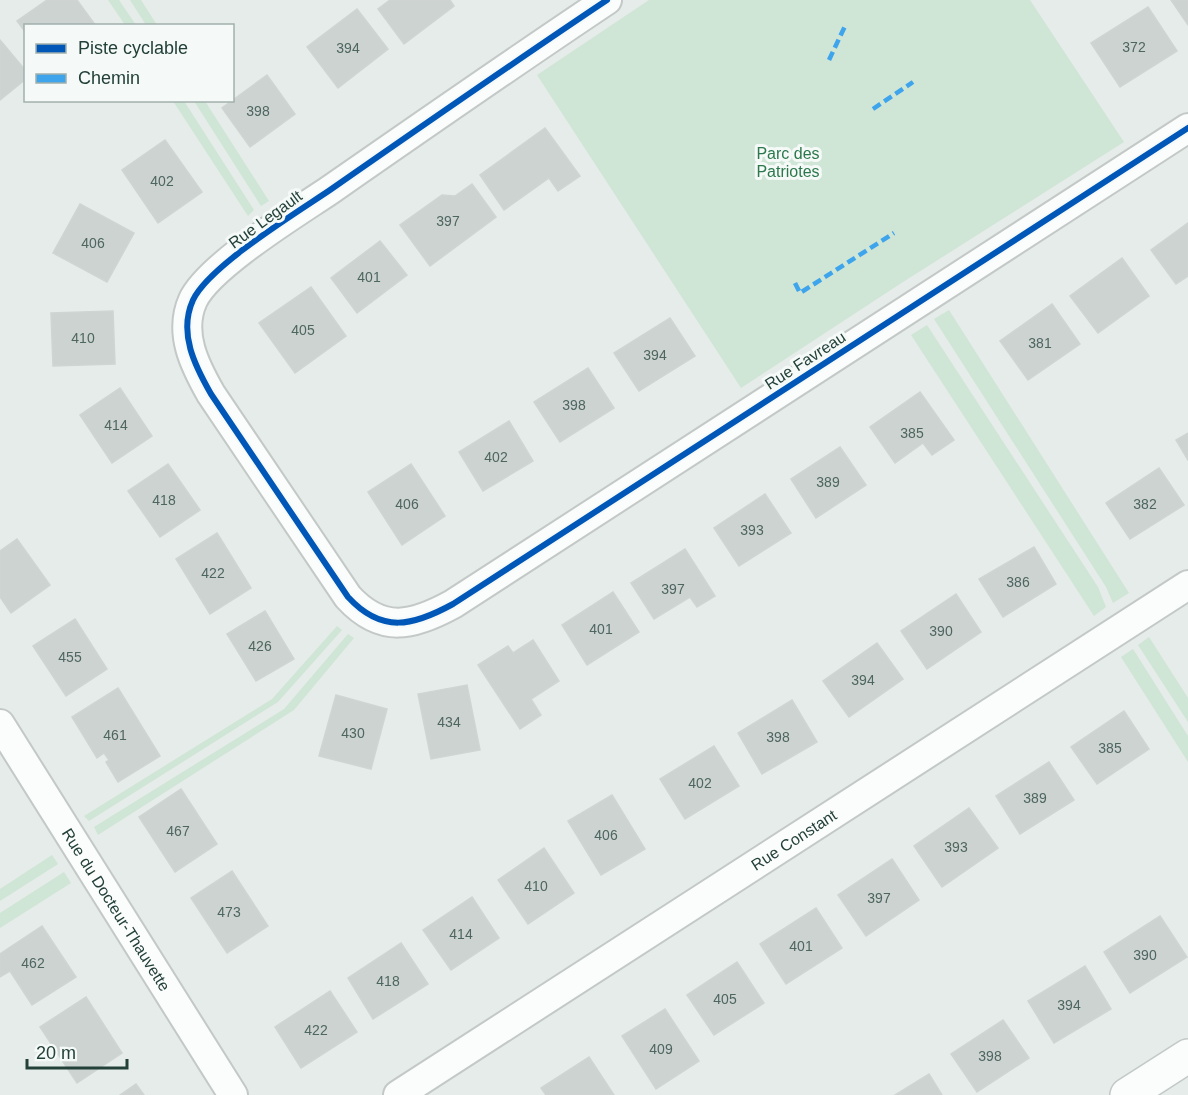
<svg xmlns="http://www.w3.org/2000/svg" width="1188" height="1095" font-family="Arial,sans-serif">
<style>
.green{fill:#cfe5d6}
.building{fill:#cdd3d1;stroke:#cfd5d2;stroke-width:1.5}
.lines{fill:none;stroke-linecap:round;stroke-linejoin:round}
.street-casing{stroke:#c3c9c6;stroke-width:32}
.secondary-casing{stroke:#c2c9c6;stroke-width:36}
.street{stroke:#fbfcfc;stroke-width:28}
.secondary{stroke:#fbfcfc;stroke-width:33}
.quiet{stroke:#3ea4ec;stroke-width:4.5;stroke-dasharray:9 4.5;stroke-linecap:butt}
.cycleway-casing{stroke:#f5faf8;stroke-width:10}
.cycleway{stroke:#0057b8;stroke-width:6}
.labels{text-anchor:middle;stroke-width:6;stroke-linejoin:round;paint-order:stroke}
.number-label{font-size:14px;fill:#4e6660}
.park-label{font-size:16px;fill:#2c784c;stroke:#f5faf8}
.street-label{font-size:16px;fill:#234039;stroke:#f5faf8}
</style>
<rect width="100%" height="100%" fill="#e6ece9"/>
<!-- green -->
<g class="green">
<polygon points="108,0 119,0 136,25 125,25"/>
<polygon points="130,0 141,0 157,25 146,25"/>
<polygon points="649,0 1030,0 1124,142 903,282 741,388 537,75"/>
<polygon points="173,101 184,101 254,210 248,216"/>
<polygon points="194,101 205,101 269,201 261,206"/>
<polygon points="949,310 1129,593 1113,603 1106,587 934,319"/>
<polygon points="927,325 1098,587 1106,607 1094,616 911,335"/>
<polygon points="337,626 342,630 278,702 89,821 84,816 272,699"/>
<polygon points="348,634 354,638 294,710 98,835 94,827 284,709"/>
<polygon points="1149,637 1188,698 1188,722 1138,645"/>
<polygon points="1133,649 1188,736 1188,762 1121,657"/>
<polygon points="52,855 58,864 0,901 0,889"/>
<polygon points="64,872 71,883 0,928 0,913"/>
</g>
<!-- building -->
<g class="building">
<polygon points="47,0 77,0 96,26 26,26 26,33 17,21"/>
<polygon points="390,0 450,0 454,6 404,44 378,9"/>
<polygon points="1171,0 1188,0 1188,25"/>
<polygon points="1148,7 1177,51 1120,87 1091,43"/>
<polygon points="357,9 388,49 338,88 307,47"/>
<polygon points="0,40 26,71 26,79 0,100"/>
<polygon points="267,75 295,114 250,147 222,108"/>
<polygon points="545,128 580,176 558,191 549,178 504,210 480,175"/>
<polygon points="165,140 202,192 158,223 122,170"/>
<polygon points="472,184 496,217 430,266 400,225 442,195 455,196"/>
<polygon points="80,204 134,233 107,282 53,253"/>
<polygon points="1188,223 1188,276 1176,284 1151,250"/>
<polygon points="380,241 407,275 357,313 331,278"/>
<polygon points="1122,258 1149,296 1098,333 1070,296"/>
<polygon points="311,287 346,336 295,373 259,323"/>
<polygon points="1052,304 1080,344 1028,380 1000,341"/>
<polygon points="113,311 115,364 53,366 51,313"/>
<polygon points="670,318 695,356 639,391 614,353"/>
<polygon points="588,368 614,408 560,442 534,402"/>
<polygon points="120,388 152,436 112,463 80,415"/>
<polygon points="920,392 954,440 932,455 923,443 895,463 870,427"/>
<polygon points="509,421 533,461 483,491 459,452"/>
<polygon points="1188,433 1188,460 1176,440"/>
<polygon points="840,447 866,485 816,518 791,479"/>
<polygon points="168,464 200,510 160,537 128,491"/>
<polygon points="411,464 445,516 402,545 368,492"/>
<polygon points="1159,468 1184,505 1130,539 1106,503"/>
<polygon points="765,494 791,533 739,566 714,528"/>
<polygon points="217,533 251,588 210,614 176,559"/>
<polygon points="17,539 50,585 11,613 0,597 0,551"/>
<polygon points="1034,547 1056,584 1003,617 979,579"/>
<polygon points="685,549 715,596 697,607 690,597 654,619 631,583"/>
<polygon points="613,592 639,632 587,665 562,625"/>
<polygon points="956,594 981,632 927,669 901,631"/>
<polygon points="265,611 294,659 256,681 227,634"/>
<polygon points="75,619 107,669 66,696 33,646"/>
<polygon points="533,640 559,681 531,699 541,715 520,729 478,665 508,646 513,653"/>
<polygon points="877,643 903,679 849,717 823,681"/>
<polygon points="467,685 480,750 431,759 418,694"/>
<polygon points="118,688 160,756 118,782 106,762 109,760 104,753 97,758 72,717"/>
<polygon points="336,695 387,709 371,769 319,756"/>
<polygon points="792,700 817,742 762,774 738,733"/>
<polygon points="1124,711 1149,749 1097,784 1071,747"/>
<polygon points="714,746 739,786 685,819 660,779"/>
<polygon points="1049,762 1074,800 1020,834 996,796"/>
<polygon points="181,789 217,844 175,872 139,817"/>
<polygon points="612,795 645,849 601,875 568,821"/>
<polygon points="969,808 998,848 942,887 914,846"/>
<polygon points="544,848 574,893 528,924 498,880"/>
<polygon points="892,859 919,900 866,936 838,895"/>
<polygon points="232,871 268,926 227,953 191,898"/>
<polygon points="472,897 499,938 451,970 423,930"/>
<polygon points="816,908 842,948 786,984 760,944"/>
<polygon points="1160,916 1187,957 1130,993 1104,952"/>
<polygon points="42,926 76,977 32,1005 10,971 0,977 0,954"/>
<polygon points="401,943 428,984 373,1019 348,978"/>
<polygon points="737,962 764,1003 714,1035 687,995"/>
<polygon points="1085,966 1111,1009 1054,1043 1028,1001"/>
<polygon points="330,991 357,1032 301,1068 275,1027"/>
<polygon points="86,997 122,1053 77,1083 40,1027"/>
<polygon points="665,1009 699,1061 656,1089 622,1036"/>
<polygon points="1003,1020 1029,1058 977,1092 951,1054"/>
<polygon points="589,1057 614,1095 546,1095 541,1088"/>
<polygon points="929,1074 942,1095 895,1095"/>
<polygon points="136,1084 144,1095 120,1095"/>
</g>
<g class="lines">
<defs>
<g id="street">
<path d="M607 0C514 62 422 126 330 190 296 213 209 266 193 300 178 333 195 366 211 394L348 597C382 634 413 626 453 604L1188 128"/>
<path id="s1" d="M0 724 233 1095"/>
<path id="s2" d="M398 1095 1188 585"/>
</g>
<polyline id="secondary" points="1127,1095 1188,1056"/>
</defs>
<!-- street casing -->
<use href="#street" class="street-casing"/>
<!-- secondary casing -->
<use href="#secondary" class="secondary-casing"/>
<!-- street -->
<use href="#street" class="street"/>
<!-- secondary -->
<use href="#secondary" class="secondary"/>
<!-- quiet -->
<g class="quiet">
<polyline points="829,60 846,24"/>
<polyline points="873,109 913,82"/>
<polyline points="795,283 800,293 894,233"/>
</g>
<defs>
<path id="cycleway" d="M607 0C514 62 422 126 330 190 296 213 209 266 193 300 178 333 195 366 211 394L348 597C382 634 413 626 453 604L1188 128"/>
</defs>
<!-- cycleway casing -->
<use href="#cycleway" class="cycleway-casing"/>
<!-- cycleway -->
<use href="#cycleway" class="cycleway"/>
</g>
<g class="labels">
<!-- number labels -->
<g class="number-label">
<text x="1134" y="52">372</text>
<text x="348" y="53">394</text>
<text x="258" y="116">398</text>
<text x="162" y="186">402</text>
<text x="448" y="226">397</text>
<text x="93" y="248">406</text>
<text x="369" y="282">401</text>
<text x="303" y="335">405</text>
<text x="83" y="343">410</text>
<text x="1040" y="348">381</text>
<text x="655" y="360">394</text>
<text x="574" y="410">398</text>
<text x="116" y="430">414</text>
<text x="912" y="438">385</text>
<text x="496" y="462">402</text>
<text x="828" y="487">389</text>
<text x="164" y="505">418</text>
<text x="407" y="509">406</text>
<text x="1145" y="509">382</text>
<text x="752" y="535">393</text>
<text x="213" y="578">422</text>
<text x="1018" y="587">386</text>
<text x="673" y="594">397</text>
<text x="601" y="634">401</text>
<text x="941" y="636">390</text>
<text x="260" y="651">426</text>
<text x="70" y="662">455</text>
<text x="863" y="685">394</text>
<text x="449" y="727">434</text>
<text x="353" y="738">430</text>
<text x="115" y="740">461</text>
<text x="778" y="742">398</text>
<text x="1110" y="753">385</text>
<text x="700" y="788">402</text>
<text x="1035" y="803">389</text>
<text x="178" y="836">467</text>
<text x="606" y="840">406</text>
<text x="956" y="852">393</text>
<text x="536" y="891">410</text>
<text x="879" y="903">397</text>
<text x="229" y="917">473</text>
<text x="461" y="939">414</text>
<text x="801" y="951">401</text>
<text x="1145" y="960">390</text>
<text x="33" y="968">462</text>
<text x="388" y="986">418</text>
<text x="725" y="1004">405</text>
<text x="1069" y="1010">394</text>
<text x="316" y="1035">422</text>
<text x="661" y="1054">409</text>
<text x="990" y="1061">398</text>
</g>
<!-- park labels -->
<g class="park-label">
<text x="788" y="159">Parc des<tspan x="788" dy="18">Patriotes</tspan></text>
</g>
<!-- street labels -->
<g class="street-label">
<text transform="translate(265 219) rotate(-36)" y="6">Rue Legault</text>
<text transform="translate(805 360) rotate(-33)" y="6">Rue Favreau</text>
<text dy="6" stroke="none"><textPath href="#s2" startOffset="471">Rue Constant</textPath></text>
<text dy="6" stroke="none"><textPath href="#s1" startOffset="219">Rue du Docteur-Thauvette</textPath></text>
</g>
</g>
<!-- legend -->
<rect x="24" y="24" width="210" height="78" fill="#f5faf8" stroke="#a1b0ac" stroke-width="1.5"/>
<rect x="36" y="44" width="30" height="9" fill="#0057b8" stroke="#a1b0ac" stroke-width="1.5"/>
<text x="78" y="54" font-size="18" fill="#234039">Piste cyclable</text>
<rect x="36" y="74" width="30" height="9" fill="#3ea4ec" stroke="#a1b0ac" stroke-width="1.5"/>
<text x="78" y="84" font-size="18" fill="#234039">Chemin</text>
<!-- scale -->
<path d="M27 1059v9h100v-9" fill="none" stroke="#234039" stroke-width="3"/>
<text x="36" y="1059" font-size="18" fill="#234039" stroke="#f5faf8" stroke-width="4.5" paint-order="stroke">20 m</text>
</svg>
